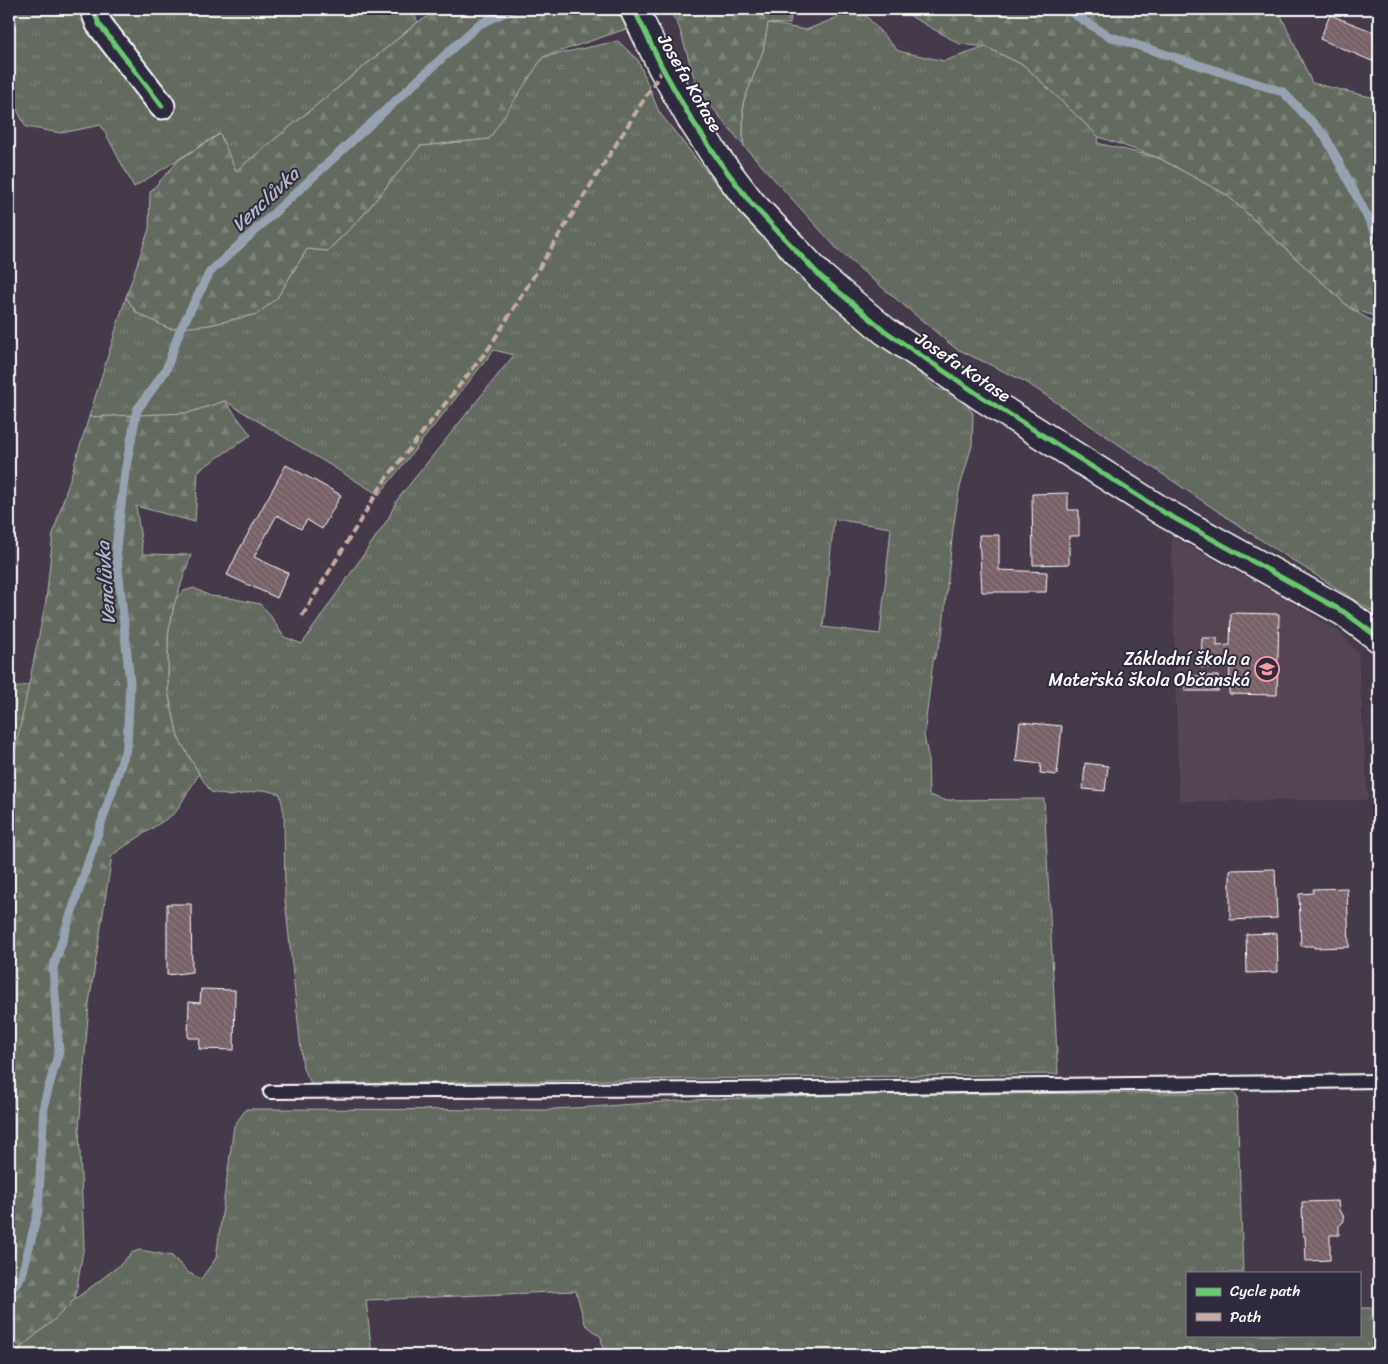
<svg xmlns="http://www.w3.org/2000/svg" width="1388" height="1364" font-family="Sriracha,sans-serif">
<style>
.built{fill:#544552}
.grass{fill:url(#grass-tufts);stroke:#b1b5af;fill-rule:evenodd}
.forest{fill:url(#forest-firs);stroke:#b1b5af}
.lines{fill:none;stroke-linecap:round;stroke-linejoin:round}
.stream{stroke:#96a2b0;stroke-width:9}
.building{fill:url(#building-back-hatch);stroke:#fff}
.service-casing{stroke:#fff;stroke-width:16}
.minor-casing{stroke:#fff;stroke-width:29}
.tertiary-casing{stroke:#fff;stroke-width:31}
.service{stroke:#2f2a3d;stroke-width:12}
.minor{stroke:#2f2a3d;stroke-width:25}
.tertiary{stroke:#2f2a3d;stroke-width:28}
.quiet{stroke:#c7aca2;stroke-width:4;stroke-dasharray:8 4;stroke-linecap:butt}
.cycleway-casing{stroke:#2f2a3d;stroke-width:8}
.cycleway{stroke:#67ca6e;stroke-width:5}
.labels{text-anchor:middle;stroke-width:4;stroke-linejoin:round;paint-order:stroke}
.street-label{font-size:18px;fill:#fff;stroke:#2f2a3d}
.poi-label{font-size:18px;fill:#fff;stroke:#2f2a3d;text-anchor:end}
.water-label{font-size:19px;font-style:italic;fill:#b0b9c4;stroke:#2f2a3d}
</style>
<defs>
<pattern id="grass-tufts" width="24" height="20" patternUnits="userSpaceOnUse" patternTransform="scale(1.25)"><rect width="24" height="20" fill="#636b5f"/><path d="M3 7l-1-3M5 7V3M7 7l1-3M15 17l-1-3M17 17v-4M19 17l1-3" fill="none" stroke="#7a8177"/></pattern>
<pattern id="forest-firs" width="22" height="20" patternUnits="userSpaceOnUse" patternTransform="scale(1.25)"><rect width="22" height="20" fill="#636b5f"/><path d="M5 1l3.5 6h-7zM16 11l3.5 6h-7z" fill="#7a8177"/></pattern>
<pattern id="building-back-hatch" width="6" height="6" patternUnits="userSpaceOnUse" patternTransform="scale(1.25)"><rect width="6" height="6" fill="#776066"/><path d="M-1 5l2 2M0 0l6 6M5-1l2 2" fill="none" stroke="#8b787d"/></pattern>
</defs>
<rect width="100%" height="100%" fill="#453a49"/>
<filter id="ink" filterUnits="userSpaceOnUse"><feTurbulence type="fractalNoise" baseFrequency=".02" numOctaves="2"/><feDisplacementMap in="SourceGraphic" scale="10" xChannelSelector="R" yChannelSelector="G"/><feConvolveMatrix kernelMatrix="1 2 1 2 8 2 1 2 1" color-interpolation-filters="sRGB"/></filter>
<g filter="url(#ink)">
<!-- built -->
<polygon class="built" points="1171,536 1283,597 1341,633 1358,653 1368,800 1179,801"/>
<!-- grass -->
<g class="grass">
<polygon points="9,9 411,9 418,22 236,171 219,134 134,187 101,125 61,133 26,127 13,102 9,105"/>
<polygon points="858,9 860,9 898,51 944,61 986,47 1025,66 1099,137 1097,143 1159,158 1227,195 1350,308 1377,324 1379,279 1379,612 1375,613 1247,531 1026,382 955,348 841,253 743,145 743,103 763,51 768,23 806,30"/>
<path d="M618 41 638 60 659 112 733 205 822 295 888 346 936 388 959 395 973 413 972 445 959 491 953 529 942 636 933 662 924 736 928 756 929 795 944 800 1044 799 1058 1074 327 1084 313 1086 303 1069 285 899 284 813 280 794 264 790 230 796 211 792 199 774 178 737 168 692V635L175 599 184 591 194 588 210 596 230 598 260 604 268 612 284 637 302 644 388 519 397 500 514 355 494 350 379 495 225 401 188 413 89 417 126 297 137 313 170 329 209 325 257 314 277 298 307 249 327 251 359 220 420 146 489 139 538 58ZM834 519 891 528 880 634 823 627Z"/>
<polygon points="30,684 9,781 9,690"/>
<path d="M1157 1093H1235L1237 1097 1243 1273H1187V1335H1359V1308H1379V1355H604L601 1337 585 1324 576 1291 366 1300 372 1355H17L21 1347 55 1319 75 1299 120 1265 131 1253 140 1250 172 1256 189 1273 201 1279 216 1258 234 1126 246 1109 552 1110 553 1109C607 1107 661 1101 715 1099 862 1093 1010 1094 1157 1093Z"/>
</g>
<!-- forest -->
<g class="forest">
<polygon points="443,9 619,9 626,29 543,57 489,139 420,146 359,220 327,251 307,249 277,298 257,314 209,325 170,329 137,313 126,297 149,229 150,192 180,159 220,134 236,171 418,22"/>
<polygon points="669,9 792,9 790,24 768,23 763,51 743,103 743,145 698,90 679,27"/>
<polygon points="904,9 1278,9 1312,83 1379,99 1379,271 1377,317 1350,308 1227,195 1159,158 1099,137 1025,66 986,47 960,44 912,17"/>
<polygon points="225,401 251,435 198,471 195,522 136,506 143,554 191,555 174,605 168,635 168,692 178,737 199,774 175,813 112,855 89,1004 79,1129 84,1245 75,1299 55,1319 21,1347 17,1355 9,1355 9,781 46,601 53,534 89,417 188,413"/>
</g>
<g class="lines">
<!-- stream -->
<g class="stream">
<polyline points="1066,9 1108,36 1283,92 1325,136 1379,239"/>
<polyline points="9,1292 22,1275 38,1212 44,1104 59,1051 53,968 127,746 130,683 116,548 125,472 137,410 166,370 180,330 210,272 478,25 512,9"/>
</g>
</g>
<!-- building -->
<g class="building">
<polygon points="1330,15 1379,34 1379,64 1320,39"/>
<polygon points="286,465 341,495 322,529 307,520 301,529 277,515 254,557 288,573 277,598 227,575 239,550"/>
<polygon points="1068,493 1068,510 1079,510 1079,536 1069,536 1069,564 1033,565 1032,494"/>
<polygon points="979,535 999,535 999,570 1047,572 1046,592 982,592"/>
<polygon points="1231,613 1279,614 1277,695 1229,694 1230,661 1216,661 1216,668 1201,667 1202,638 1217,638 1217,646 1230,645"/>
<rect x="1185" y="676" width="33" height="15"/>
<polygon points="1020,722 1062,726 1057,775 1040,773 1041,764 1016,761"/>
<polygon points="1085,763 1108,766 1105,791 1083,789"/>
<polygon points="1275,869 1277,918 1230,920 1230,870"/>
<polygon points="1347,888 1349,947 1314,948 1314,946 1301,946 1299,894 1313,893 1313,889"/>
<polygon points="167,904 191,904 192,972 167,975"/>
<polygon points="1277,933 1278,972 1247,973 1246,934"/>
<polygon points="201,989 235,990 234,1050 199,1049 200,1038 188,1038 189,1002 200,1003"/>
<polygon points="1338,1201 1339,1210 1343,1215 1344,1221 1339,1226 1339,1235 1330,1235 1330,1260 1306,1261 1305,1236 1303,1236 1302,1202"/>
</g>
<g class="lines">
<defs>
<polyline id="service" points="270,1092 727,1089 1379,1081"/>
<polyline id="minor" points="93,9 99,24 162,106"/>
<polyline id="tertiary" points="634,9 663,69 690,117 719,161 751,203 820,276 885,331 982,397 1165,513 1344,612 1379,638"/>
</defs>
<!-- service casing -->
<use href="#service" class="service-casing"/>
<!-- minor casing -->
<use href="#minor" class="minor-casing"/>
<!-- tertiary casing -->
<use href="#tertiary" class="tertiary-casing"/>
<!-- service -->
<use href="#service" class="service"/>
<!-- minor -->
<use href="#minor" class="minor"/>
<!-- tertiary -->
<use href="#tertiary" class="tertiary"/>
<!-- quiet -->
<polyline class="quiet" points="302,616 385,480 489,348 663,69"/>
<defs>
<g id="cycleway">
<polyline points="93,9 99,24 162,106"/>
<polyline points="634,9 663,69 690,117 719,161 751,203 820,276 885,331 982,397 1165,513 1344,612 1379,638"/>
</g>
</defs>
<!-- cycleway casing -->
<use href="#cycleway" class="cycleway-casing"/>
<!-- cycleway -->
<use href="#cycleway" class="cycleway"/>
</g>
</g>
<!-- icons -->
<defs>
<symbol id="school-ring" viewBox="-11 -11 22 22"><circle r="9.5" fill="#2f2a3d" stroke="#ff9aa2" stroke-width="1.5"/><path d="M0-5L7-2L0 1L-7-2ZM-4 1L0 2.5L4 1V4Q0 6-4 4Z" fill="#ff9aa2"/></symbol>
</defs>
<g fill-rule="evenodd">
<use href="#school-ring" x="1253" y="655" width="28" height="28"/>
</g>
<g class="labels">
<!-- street labels -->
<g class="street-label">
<text transform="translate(690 83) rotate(60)" y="6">Josefa Kotase</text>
<text transform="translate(963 367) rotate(34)" y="6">Josefa Kotase</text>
</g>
<!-- poi labels -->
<g class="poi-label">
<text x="1250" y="665">Základní škola a<tspan x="1250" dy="21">Mateřská škola Občanská</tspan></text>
</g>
<!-- water labels -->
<g class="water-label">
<text transform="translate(265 199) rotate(-43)" y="7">Venclůvka</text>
<text transform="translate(105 583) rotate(-94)" y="7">Venclůvka</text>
</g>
</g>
<!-- margin -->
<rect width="1388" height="1364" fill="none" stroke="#2f2a3d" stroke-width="30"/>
<rect x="15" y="15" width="1358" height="1334" fill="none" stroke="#fff" stroke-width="2" filter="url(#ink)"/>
<!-- legend -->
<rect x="1186" y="1272" width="175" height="65" fill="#2f2a3d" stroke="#827f8b"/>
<rect x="1196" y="1288" width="25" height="8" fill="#67ca6e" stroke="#827f8b"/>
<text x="1230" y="1296" font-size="15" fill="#ffffff">Cycle path</text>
<rect x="1196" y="1313" width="25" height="8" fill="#c7aca2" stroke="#827f8b"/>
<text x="1230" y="1322" font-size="15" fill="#ffffff">Path</text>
</svg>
